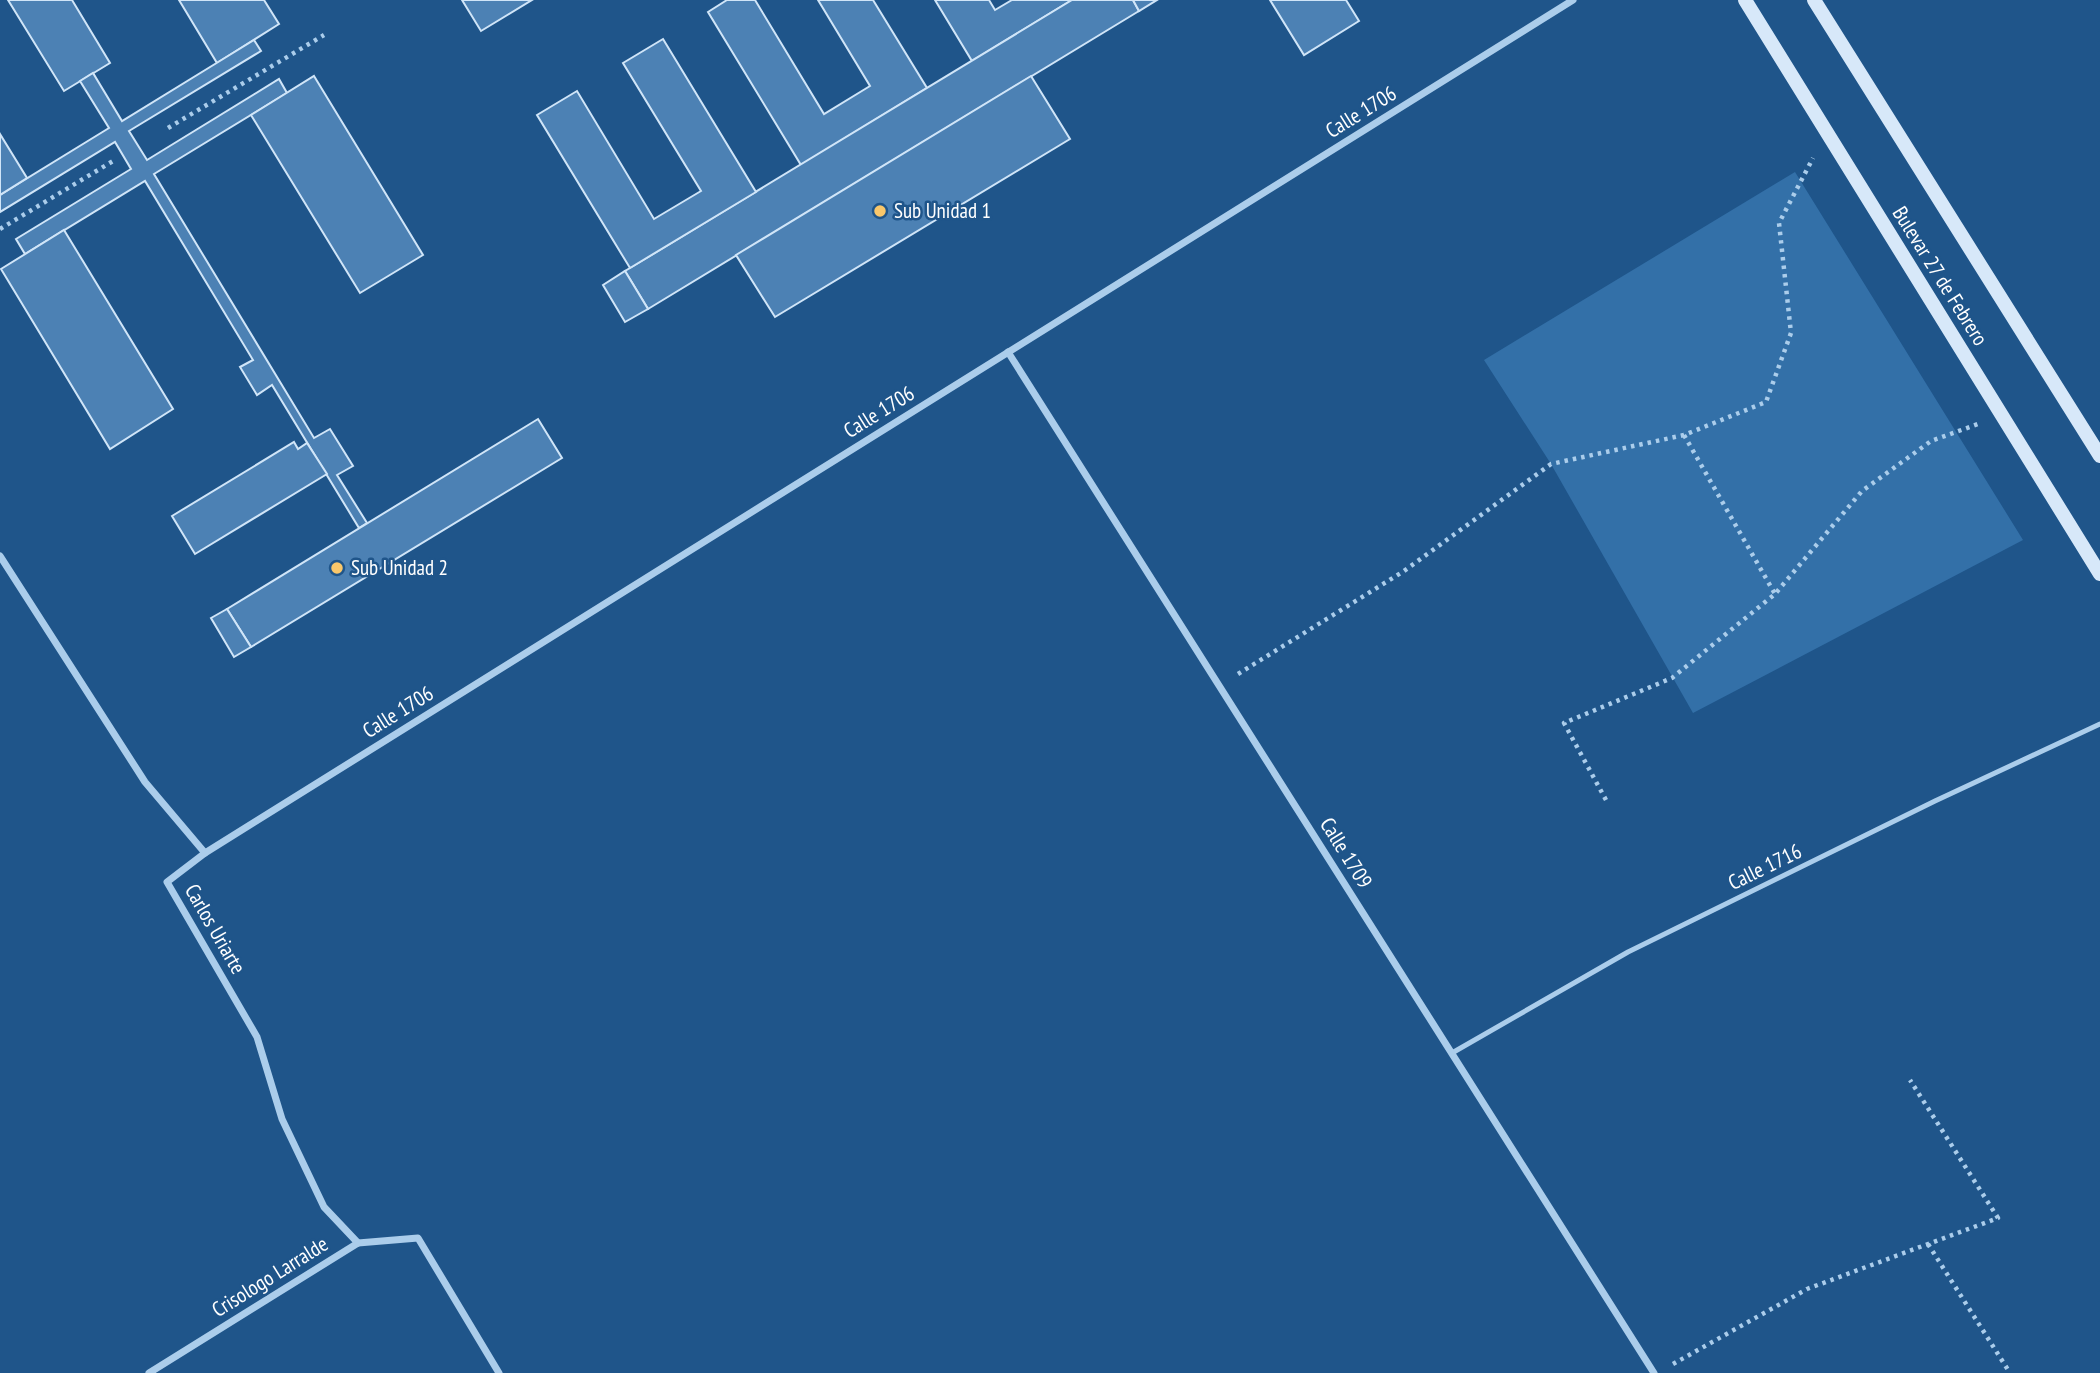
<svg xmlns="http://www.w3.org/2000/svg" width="2100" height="1373" font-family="'PT Sans Narrow',sans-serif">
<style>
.green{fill:#3370a8}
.building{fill:#4c81b4;stroke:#d0e5f8;stroke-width:2}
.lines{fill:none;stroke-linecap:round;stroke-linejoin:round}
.path{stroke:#abcdeb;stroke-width:4.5;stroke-dasharray:3.5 5;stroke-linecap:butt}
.lane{stroke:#abcdeb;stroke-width:5}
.street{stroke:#abcdeb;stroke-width:7}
.secondary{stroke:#d7e8f9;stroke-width:14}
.poi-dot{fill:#f9c76b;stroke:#1f558a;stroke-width:2.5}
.labels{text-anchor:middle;stroke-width:5;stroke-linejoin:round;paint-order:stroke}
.street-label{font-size:21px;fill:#fff;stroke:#1f558a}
.poi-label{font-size:21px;fill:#fff;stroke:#1f558a;text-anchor:start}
</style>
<rect width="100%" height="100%" fill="#1f558a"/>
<!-- green -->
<polygon class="green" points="1795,172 2023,540 1693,713 1551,464 1484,360"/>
<!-- building -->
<g class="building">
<polygon points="8,0 72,0 110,63 64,91"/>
<polygon points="179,0 264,0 279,24 217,63"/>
<polygon points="462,0 532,0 481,31"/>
<polygon points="727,0 755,0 824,114 870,86 818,0 873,0 927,88 801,165 708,12"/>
<polygon points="935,0 989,0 995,10 1012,0 1072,0 972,61"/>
<polygon points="1072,0 1133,0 1139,11 648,309 625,271"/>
<polygon points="1133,0 1157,0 1139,11"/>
<polygon points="1270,0 1346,0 1359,21 1304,55"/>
<polygon points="663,39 756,192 630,268 537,115 577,91 654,219 701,191 623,63"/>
<polygon points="254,40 261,51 129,131 147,160 279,79 287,93 154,174 314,438 330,429 353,466 337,475 367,523 359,528 272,385 257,395 240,367 253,360 145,181 25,254 16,239 131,169 115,142 0,212 0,195 109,128 80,81 93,73 122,121"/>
<polygon points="314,76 423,255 360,293 251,115"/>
<polygon points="1031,76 1070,139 775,317 736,255"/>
<polygon points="0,134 27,178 0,195"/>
<polygon points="64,230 173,409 110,449 1,269"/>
<polygon points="625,271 648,309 625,322 603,285"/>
<polygon points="538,419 562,458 251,647 227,609"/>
<polygon points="294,442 298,449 307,443 327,474 195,554 172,516"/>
<polygon points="227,609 251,647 234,657 211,618"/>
</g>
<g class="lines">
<!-- path -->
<g class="path">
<polyline points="168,128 324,35"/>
<polyline points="0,229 113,161"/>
<polyline points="1684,435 1775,594"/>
<polyline points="1238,674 1404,571 1551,464 1684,435 1766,402 1791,333 1779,223 1813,158"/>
<polyline points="1606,800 1564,723 1672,678 1775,594 1862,491 1931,441 1978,424"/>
<polyline points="1928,1244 2010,1373"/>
<polyline points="1673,1364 1807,1289 1998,1218 1910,1080"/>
</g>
<!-- lane -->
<polyline class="lane" points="1452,1053 1628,952 1935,801 2100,724"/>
<!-- street -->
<g class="street">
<polyline points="1008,352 1654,1373"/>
<polyline points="0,556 145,782 205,853"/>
<polyline points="358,1243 324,1207 282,1119 257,1037 167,882 205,853 1573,0"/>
<polyline points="149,1373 358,1243 418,1238 499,1373"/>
</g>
<!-- secondary -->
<g class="secondary">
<polyline points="1745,0 2100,574"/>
<polyline points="1814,0 2100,456"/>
</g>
</g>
<!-- markers -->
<g class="poi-dot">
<circle cx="880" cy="211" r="7"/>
<circle cx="337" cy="568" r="7"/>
</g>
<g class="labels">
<!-- street labels -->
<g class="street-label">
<text transform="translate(1361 112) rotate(-32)" y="7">Calle 1706</text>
<text transform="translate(1940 276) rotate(58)" y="7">Bulevar 27 de Febrero</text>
<text transform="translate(879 412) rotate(-32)" y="7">Calle 1706</text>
<text transform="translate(398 712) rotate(-32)" y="7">Calle 1706</text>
<text transform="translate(1346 853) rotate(58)" y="7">Calle 1709</text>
<text transform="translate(1765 867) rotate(-26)" y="7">Calle 1716</text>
<text transform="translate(215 929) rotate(60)" y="7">Carlos Uriarte</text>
<text transform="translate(270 1277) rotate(-32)" y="7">Crisologo Larralde</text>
</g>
<!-- poi labels -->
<g class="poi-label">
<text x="894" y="218">Sub Unidad 1</text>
<text x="351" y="575">Sub Unidad 2</text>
</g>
</g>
</svg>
